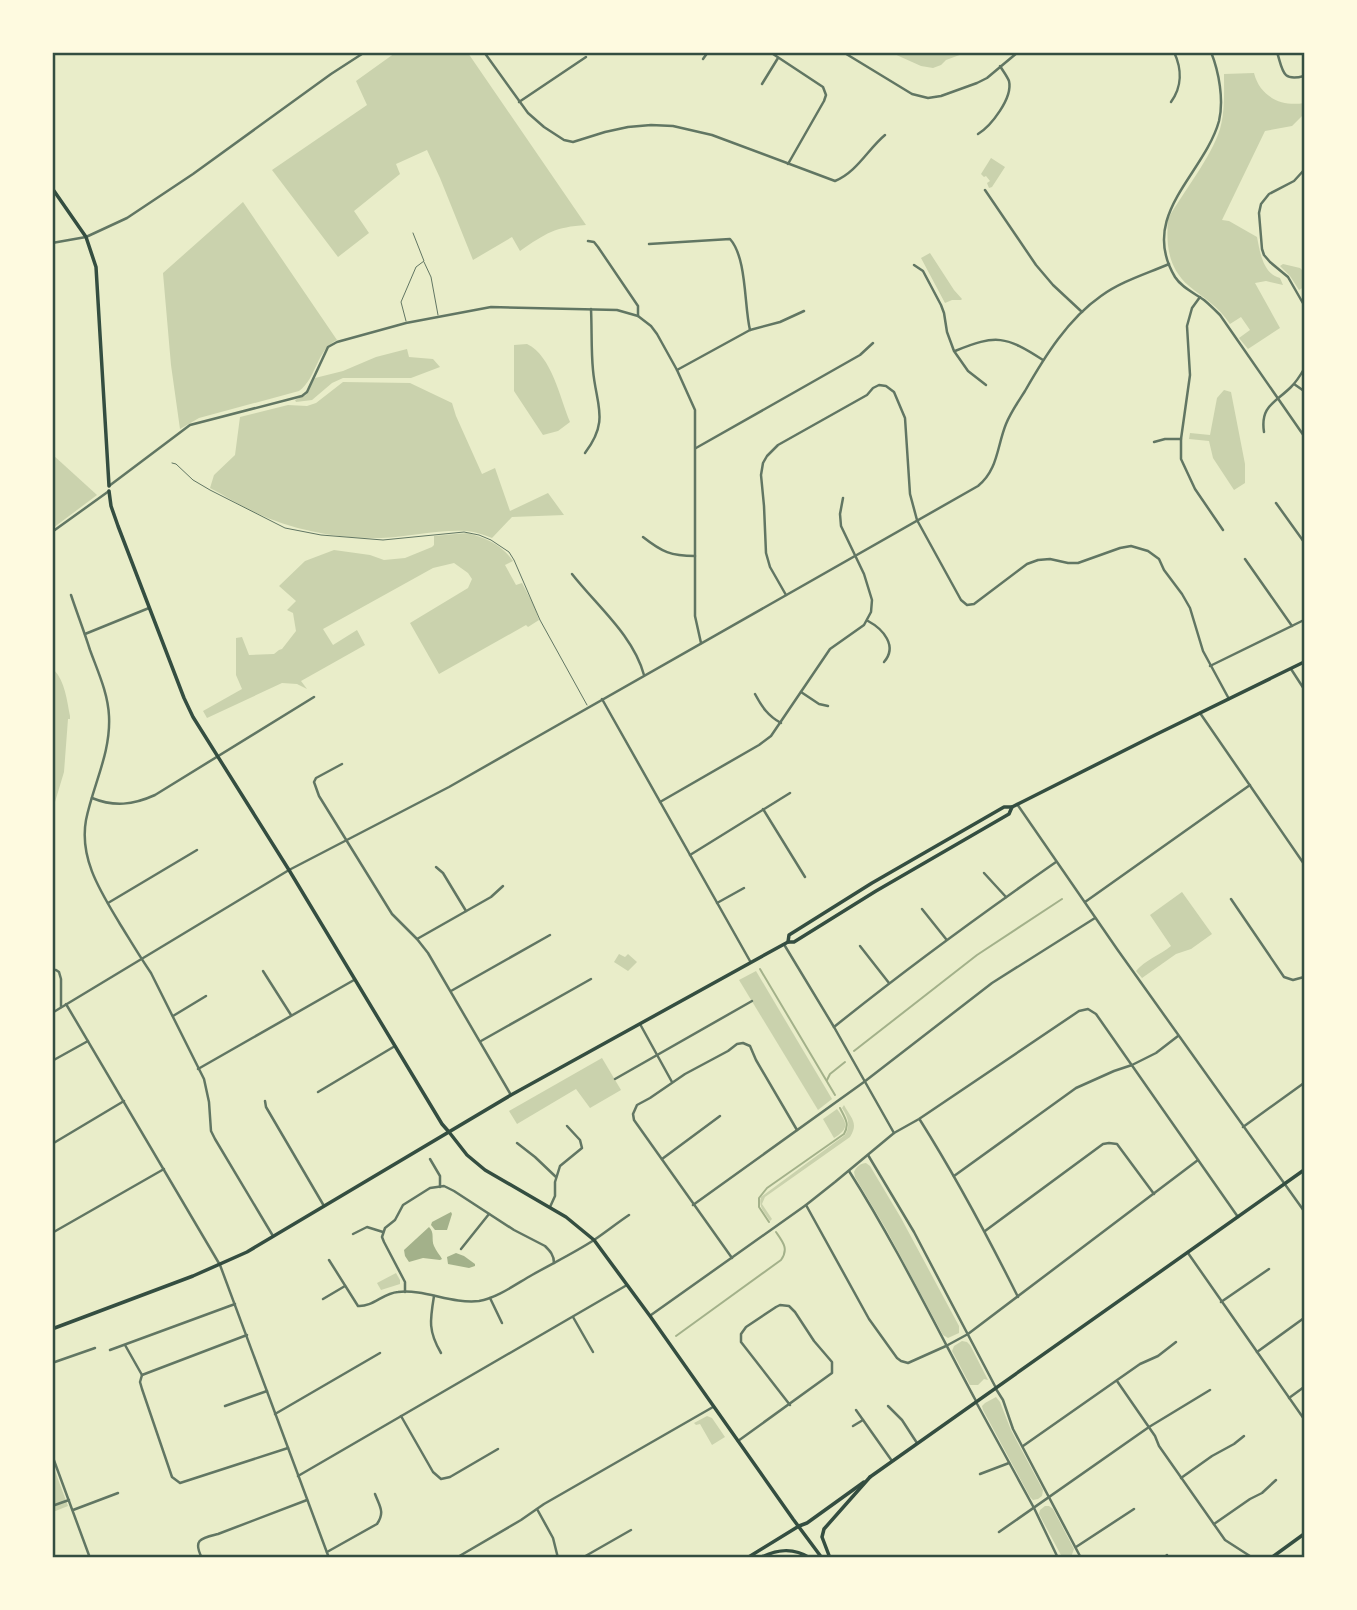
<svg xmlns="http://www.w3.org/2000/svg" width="1357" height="1610" font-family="Helvetica,sans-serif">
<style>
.green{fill:#cad2ad}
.water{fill:#a3b18a}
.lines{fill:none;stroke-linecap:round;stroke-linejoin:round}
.stream{stroke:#a3b18a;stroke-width:2}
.service{stroke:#617663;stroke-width:1}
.minor{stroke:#617663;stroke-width:2.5}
.tertiary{stroke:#617663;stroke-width:2.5}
.secondary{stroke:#344e41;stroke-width:3.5}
.primary{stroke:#344e41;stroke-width:3.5}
.neatline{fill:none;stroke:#344e41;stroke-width:2.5}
</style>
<rect width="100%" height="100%" fill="#e9edc9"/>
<!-- green -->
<g class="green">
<path d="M395 53H468L586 225C555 227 546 233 520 251L512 237 473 260 440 178 427 150 396 164 400 174 354 211 369 233 338 257 272 170 367 105 356 81Z"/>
<polygon points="892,53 965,53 946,60 941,65 933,68 921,66"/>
<path d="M1254 73C1260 97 1282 107 1304 103V114L1292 126 1265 131 1222 220 1229 221 1257 237C1260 252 1263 274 1280 278L1283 285 1266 281 1255 283 1280 328 1248 349 1239 338 1250 330 1241 317 1230 324C1218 306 1205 299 1189 286 1168 268 1166 245 1168 219 1183 192 1211 158 1220 129 1225 112 1224 92 1224 74Z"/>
<polygon points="991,158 1005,167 992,187 989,188 987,183 990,181 986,176 984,177 981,174"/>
<path d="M243 202 337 340C316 350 317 378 299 391L199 418 180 429 171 365 163 273Z"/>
<polygon points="930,253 954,290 962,299 961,300 952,300 945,303 921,258"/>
<polygon points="1283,264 1300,268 1304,272 1304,287 1299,290 1290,276 1280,266"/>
<path d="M527 344C552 356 560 398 570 422L558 431 543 435 514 391V345Z"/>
<polygon points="407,349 409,357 433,359 440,367 411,378 343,378 332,383 312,400 296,402 295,400 306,395 315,378 343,371 376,357"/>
<path d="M343 382 410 383 452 403 456 416 482 474 495 468 510 511 548 493 564 515 512 517 492 538C484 535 476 532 467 531 440 529 409 537 381 538 337 539 292 530 252 511 237 504 224 495 210 488L214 475 235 455 240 417 288 405 307 406 316 403Z"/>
<polygon points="1224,390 1231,392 1245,464 1245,483 1234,490 1213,458 1209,441 1189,439 1190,433 1210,435 1217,398"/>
<polygon points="53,455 97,495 53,528 52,528"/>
<path d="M467 533C486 538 501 544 513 561L505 565 516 585 522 583 534 606 539 620 528 627 526 625 439 674 410 623 468 588 472 579 468 573 454 563 433 568 323 629 333 645 357 630 365 645 301 681 307 689 297 684 282 683 207 718 203 711 242 689 236 675V638L242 637 249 655 274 654 279 650 282 649 296 631 293 613 287 610 296 601 279 586 305 561 334 550 370 555 384 560 405 558 432 547 434 545V536Z"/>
<path d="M53 655H55L54 670C65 681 67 701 70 716V719H68L64 772 55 802 53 819Z"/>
<path d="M1182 892 1212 934 1191 949 1176 954 1142 978 1136 971C1145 960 1160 955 1171 946L1150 915Z"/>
<polygon points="619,954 625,957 628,954 637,962 628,971 614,962"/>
<polygon points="756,971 832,1099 818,1110 739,980"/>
<polygon points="602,1058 621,1090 590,1108 576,1089 517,1124 509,1111"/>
<path d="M844 1105C851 1118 859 1123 850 1137L765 1197 762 1204 772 1219 770 1221C765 1213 758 1207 761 1197L845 1135C851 1125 848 1117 842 1108Z"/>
<path d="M837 1109C847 1123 850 1128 834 1138L823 1119Z"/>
<path d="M866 1163 870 1166 901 1218 959 1326V1333L948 1338 943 1335 886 1229 855 1177 854 1172C856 1167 861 1163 866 1163Z"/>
<polygon points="396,1273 400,1280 400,1284 381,1290 377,1283"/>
<polygon points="962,1341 967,1342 970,1345 988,1380 984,1379 978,1385 970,1385 952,1351 954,1346"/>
<polygon points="996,1397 1000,1402 1011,1430 1043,1490 1042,1496 1038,1499 1033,1500 1030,1497 983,1410 982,1406 985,1403"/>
<polygon points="707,1416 712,1418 725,1437 712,1445 700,1424 696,1425 694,1423"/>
<polygon points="55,1471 68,1506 53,1512 53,1472"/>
<polygon points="1045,1506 1049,1506 1053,1509 1074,1549 1071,1557 1062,1557 1039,1514 1040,1510"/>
</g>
<!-- water -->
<g class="water">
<polygon points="451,1212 452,1214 447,1230 435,1230 431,1225 432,1222"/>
<path d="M429 1227C435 1233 431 1239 434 1246 436 1251 440 1255 442 1259L440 1260 423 1258 409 1262 405 1256 404 1250Z"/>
<polygon points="456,1253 464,1256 475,1264 475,1266 469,1268 448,1264 447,1257"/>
</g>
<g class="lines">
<!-- stream -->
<g class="stream">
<polyline points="760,969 835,1095"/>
<polyline points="854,1051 977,955 1062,899"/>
<polyline points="827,1080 830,1074 845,1062"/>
<path d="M769 1222 759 1207V1198L767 1188 844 1134C850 1124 845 1118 840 1108"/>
<path d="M676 1336 781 1260C789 1249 783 1242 776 1232"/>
</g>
<!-- service -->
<g class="service">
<polyline points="424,262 431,277 438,315"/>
<polyline points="406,321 401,302 416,267 424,261 413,233"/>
<polyline points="172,463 176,464 193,480 210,490 285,528 321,535 383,540 464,532 479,535 491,540 509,552 514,560 540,620 587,705"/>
</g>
<!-- minor -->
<g class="minor">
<path d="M484 52 528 113 544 127 564 140 573 142 605 132 628 127 651 125 673 126 712 135 835 181C857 172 868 149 885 135"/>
<polyline points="770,52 823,87 826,95 824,101 788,164"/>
<polyline points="843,52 912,94 928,98 941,96 977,83 987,78 1018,52"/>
<path d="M1277 52C1283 71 1282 82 1304 76"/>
<polyline points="703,59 708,52"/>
<polyline points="762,84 778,58"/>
<polyline points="519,102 586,57"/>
<path d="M1171 102C1182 87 1182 69 1174 52"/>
<path d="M978 134C991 126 1013 98 1009 81 1007 76 1003 71 1000 66"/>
<polyline points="1304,170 1294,181 1269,194 1261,204 1259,213 1262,249 1264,255 1270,262 1288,277 1304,305"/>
<polyline points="985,190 1036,265 1053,285 1082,312"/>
<polyline points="588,241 594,242 598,247 638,306 638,316"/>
<path d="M649 244 730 239C747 258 744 305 750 330"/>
<polyline points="914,265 923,271 941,305 944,313 947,332 954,351 968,371 986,385"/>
<polyline points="1200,297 1192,308 1187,326 1190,375 1181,439 1181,459 1195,489 1223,530"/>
<path d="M955 351C996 334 1006 336 1043 360"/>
<polyline points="677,370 750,330 780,322 804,311"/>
<polyline points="1294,384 1304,391"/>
<path d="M1264 432C1260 406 1275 403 1291 387 1296 382 1300 376 1304 369"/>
<polyline points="1154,442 1165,439 1181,439"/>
<polyline points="696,448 860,355 873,343"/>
<path d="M585 453C610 420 596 405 593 370 591 350 592 329 591 309"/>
<polyline points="109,486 190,425 302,396 307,392 328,347 337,342 406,323 491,307 617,310 638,316 651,326 657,334 677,370 695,410 695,616 701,643"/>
<polyline points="1276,503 1304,542"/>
<polyline points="52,532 109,491"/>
<path d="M643 537C662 552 671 556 695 556"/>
<polyline points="1245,559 1292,626"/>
<path d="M572 574C597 606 633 635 644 675"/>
<path d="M71 595C77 613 84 631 90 650 98 672 108 693 109 716 111 753 93 785 86 820 79 859 101 892 120 924 130 940 140 957 151 973L204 1079 209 1102 211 1131 215 1139 273 1236"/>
<polyline points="786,595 770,567 766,553 764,506 761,475 763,463 767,456 778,445 867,395 873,388 879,385 886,386 894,392 905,418 910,494 917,520 961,600 967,605 974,604 1027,564 1038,560 1050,559 1068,563 1078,563 1120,548 1131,546 1148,551 1159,559 1164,570 1182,594 1190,608 1203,651 1229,699"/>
<path d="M868 621C883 629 898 646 884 662"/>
<polyline points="85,634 149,608"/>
<polyline points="1210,666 1304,620"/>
<polyline points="1291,669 1304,689"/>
<polyline points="801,692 819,704 828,706"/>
<path d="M755 694C762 707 768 716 781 723"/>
<polyline points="602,699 750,961"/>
<polyline points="1200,713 1304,864"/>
<polyline points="342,764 316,778 314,782 319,796 392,914 417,939 428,953 511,1095"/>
<path d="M92 798C114 807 133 805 155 795L314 697"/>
<polyline points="660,802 759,745 771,736 830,649 864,625 871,612 872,600 864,574 841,526 840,514 843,498"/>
<polyline points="763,809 805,877"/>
<polyline points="690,855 790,793"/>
<polyline points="436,867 443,873 466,911"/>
<polyline points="984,873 1006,897"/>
<polyline points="1231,899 1284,977 1293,980 1304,977"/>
<polyline points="1085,902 1250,785"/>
<polyline points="108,903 197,850"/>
<polyline points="717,903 744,888"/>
<polyline points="922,909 946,939"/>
<polyline points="417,939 491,897 503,886"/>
<polyline points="785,946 834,1027 894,1133"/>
<polyline points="860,946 889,983"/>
<polyline points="52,970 56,970 59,972 61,979 61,1007"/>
<polyline points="263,971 291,1015"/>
<polyline points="451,991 550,935"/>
<polyline points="173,1016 206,996"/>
<polyline points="640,1024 672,1082"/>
<path d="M834 1027C906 969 980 915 1056 862"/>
<polyline points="481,1041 591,979"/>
<polyline points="52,1061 88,1041"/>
<polyline points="198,1069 354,980"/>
<polyline points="615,1079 752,1001"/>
<polyline points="318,1092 395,1046"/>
<polyline points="265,1101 266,1107 324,1206"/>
<path d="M920 1120C956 1177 988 1237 1018 1297"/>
<polyline points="1243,1127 1304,1083"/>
<polyline points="517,1143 535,1157 556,1177"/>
<polyline points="52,1144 124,1101"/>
<polyline points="868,1155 914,1232 996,1388"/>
<polyline points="430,1159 440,1176 440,1187"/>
<polyline points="662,1159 720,1116"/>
<path d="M849 1171C896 1245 934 1323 976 1401"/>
<polyline points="954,1176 1076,1088 1114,1071 1132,1065 1156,1053 1178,1036"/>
<polyline points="693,1205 864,1082 992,983 1095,918"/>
<polyline points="806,1205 869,1319 897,1358 901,1361 908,1363 946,1346 968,1334 1198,1160"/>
<polyline points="550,1207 555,1196 555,1182 560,1166 582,1148 580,1140 567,1126"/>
<polyline points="985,1231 1103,1144 1109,1143 1117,1144 1154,1194"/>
<polyline points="52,1233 164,1169"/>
<polyline points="353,1234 367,1227 383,1232"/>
<polyline points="461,1249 489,1214"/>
<polyline points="1188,1253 1304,1419"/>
<polyline points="732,1258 634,1120 633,1114 637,1105 650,1098 685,1074 728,1051 737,1044 743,1043 750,1046 756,1060 797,1130"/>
<path d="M329 1260 358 1306C373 1307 383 1293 398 1292 425 1289 451 1304 479 1301 497 1298 516 1284 532 1275 553 1263 574 1253 594 1240 606 1232 617 1223 629 1215"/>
<path d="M405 1292V1282L384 1242 382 1237 385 1228 395 1220 403 1205 430 1188 444 1186 454 1191 514 1230 545 1246C550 1251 554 1255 554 1263"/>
<path d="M434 1296C430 1320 428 1331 441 1353"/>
<polyline points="490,1298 502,1323"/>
<polyline points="323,1299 345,1286"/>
<polyline points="1221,1302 1269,1269"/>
<polyline points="651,1315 806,1205 835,1182 894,1133 919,1119 1079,1011 1088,1009 1096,1014 1238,1217"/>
<polyline points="573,1317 593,1352"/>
<polyline points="125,1345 142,1375"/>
<polyline points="110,1350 235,1304"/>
<polyline points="1257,1352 1304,1318"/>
<polyline points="52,1363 95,1348"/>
<polyline points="142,1375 140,1382 142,1389 172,1477 180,1483 288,1448"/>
<polyline points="142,1375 247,1335"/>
<polyline points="1117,1381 1155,1436 1159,1446 1225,1540 1253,1558"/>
<polyline points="1289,1398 1304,1387"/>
<polyline points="225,1406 267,1391"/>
<polyline points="888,1406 902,1420 917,1443"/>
<polyline points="856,1410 892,1461"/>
<polyline points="275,1414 380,1353"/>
<polyline points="401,1416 433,1472 441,1479 450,1477 498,1449"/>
<polyline points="853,1426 863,1420"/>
<polyline points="738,1441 832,1373 832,1362 814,1341 795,1312 789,1306 780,1305 776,1307 746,1327 741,1334 741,1342 790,1405"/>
<polyline points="1023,1446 1140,1364 1158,1356 1176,1342"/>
<polyline points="52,1455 90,1558"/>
<polyline points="980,1474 1009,1463"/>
<polyline points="298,1476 627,1285"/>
<polyline points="1181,1478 1212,1456 1234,1444 1244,1436"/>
<polyline points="52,1506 69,1500"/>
<polyline points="537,1509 553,1538 558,1558"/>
<polyline points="73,1510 118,1493"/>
<polyline points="1214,1524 1250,1499 1262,1493 1276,1480"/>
<polyline points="999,1532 1149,1427 1210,1390"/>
<polyline points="1076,1547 1134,1509"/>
<path d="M327 1552 377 1524C385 1512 380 1507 375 1494"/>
<path d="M202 1558C192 1539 202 1538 218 1534L307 1500"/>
<polyline points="456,1558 521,1520 544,1504 713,1407"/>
<polyline points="582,1558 631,1530"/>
<polyline points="1164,1558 1167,1555"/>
</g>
<!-- tertiary -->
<g class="tertiary">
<path d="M1211 52C1219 72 1224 100 1219 121 1204 175 1138 215 1175 277 1182 288 1194 293 1204 300 1210 305 1215 310 1220 315L1304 436"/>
<polyline points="52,243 86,237 127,218 193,174 331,74 365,52"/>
<polyline points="1017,804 1117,949 1304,1211"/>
<polyline points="66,1004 220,1265 329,1558"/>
<path d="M52 1013 289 870 449 787 978 486C998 470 997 446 1006 424 1011 412 1018 402 1025 391 1045 356 1068 319 1101 296 1122 281 1146 274 1169 264"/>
<polyline points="996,1389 1003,1400 1013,1429 1081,1558"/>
<polyline points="976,1402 1034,1508 1058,1558"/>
</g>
<!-- secondary -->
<g class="secondary">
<polyline points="52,188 86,237 96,267 109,486"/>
<polyline points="109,491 111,506 118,526 184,698 193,717 289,870 442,1124 449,1132"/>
<polyline points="870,1477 1304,1170"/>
<polyline points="799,1526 807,1523 864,1482"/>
<polyline points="1271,1558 1304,1534"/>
</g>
<!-- primary -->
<g class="primary">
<polyline points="788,942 789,935 872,883 1004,807 1012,807 1024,801 1155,735 1304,662"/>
<polyline points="449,1132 467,1155 485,1170 566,1217 594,1240 650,1316 793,1519 822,1558"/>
<polyline points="52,1329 193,1276 247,1252 511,1095 788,942 794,942 876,891 1009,814 1012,807"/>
<polyline points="747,1558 799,1526"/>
<path d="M760 1558C777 1549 793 1547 810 1558"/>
<polyline points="830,1558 822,1537 824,1529 870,1477"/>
</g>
</g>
<!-- border -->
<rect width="1357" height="1610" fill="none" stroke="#fefae0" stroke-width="108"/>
<rect x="54" y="54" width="1249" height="1502" class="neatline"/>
</svg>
